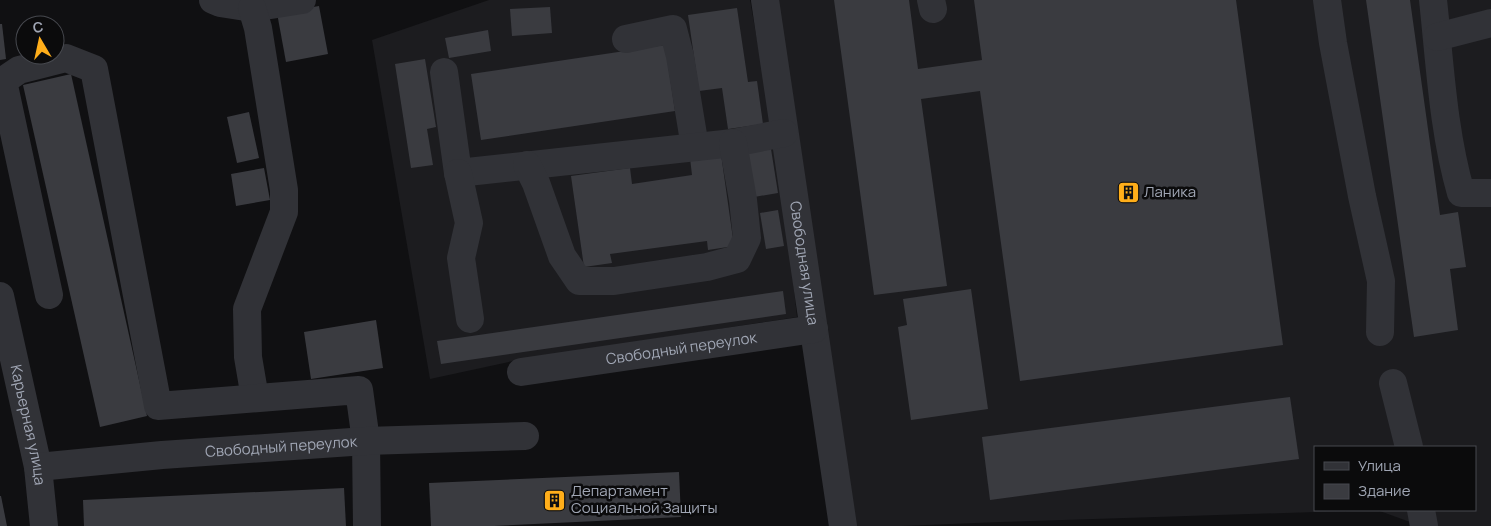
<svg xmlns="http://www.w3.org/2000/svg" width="1491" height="526" font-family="Manrope,sans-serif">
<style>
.built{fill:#1c1c1f;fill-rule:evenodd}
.building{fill:#3a3b40}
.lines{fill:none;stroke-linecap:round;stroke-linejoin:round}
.minor{stroke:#313237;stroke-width:28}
.labels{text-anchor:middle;stroke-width:5;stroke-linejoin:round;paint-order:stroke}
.poi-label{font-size:15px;fill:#a0a6b4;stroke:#0b0b0c;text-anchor:start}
.street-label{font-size:15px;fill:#a0a6b4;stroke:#0b0b0c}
</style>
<rect width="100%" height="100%" fill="#101012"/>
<!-- built -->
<g class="built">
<polygon points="489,0 750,0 770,114 791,262 797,317 513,361 430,379 372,40"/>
<path d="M775 0H1491V526H1421L1377 510 1000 522 902 526H851ZM1315 447H1475V510H1315Z"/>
</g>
<!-- building -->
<g class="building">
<polygon points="834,0 909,0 918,69 982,60 974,0 1236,0 1283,345 1020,381 980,91 921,99 947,286 874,295"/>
<polygon points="1366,0 1410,0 1440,215 1458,212 1466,267 1450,269 1458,330 1414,337"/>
<polygon points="319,6 328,54 286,62 277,13"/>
<polygon points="550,7 552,33 512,36 510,9"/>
<polygon points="737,8 748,82 757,81 763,124 728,129 722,88 699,91 688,15"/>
<polygon points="0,24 2,24 6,59 0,60"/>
<polygon points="488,30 491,51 449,58 445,38"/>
<polygon points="665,45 675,111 481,140 471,74"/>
<polygon points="425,59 436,127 427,129 433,165 411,168 395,64"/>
<polygon points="71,74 147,416 100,427 23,85"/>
<polygon points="249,112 259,158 237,163 227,117"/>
<polygon points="771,149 778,193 754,197 747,152"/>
<polygon points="721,154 734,246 708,250 707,241 610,254 612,263 584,267 571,176 630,168 632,184 692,175 690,158"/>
<polygon points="264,168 270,200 236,206 231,174"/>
<polygon points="778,210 784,246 766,249 760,213"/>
<polygon points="971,289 988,409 911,420 898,327 907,325 903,299"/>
<polygon points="783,291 786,314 441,364 437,341"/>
<polygon points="376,320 383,368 311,379 304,332"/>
<polygon points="1290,397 1299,459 990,500 982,437"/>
<polygon points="679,472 681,517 494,526 431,526 429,483"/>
<polygon points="344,488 346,526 84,526 83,500"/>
<polygon points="0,496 1,496 7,526 0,526"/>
</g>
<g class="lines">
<!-- minor -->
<g class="minor">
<polyline points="213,0 220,3 252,8 302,0"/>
<path id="s1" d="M765 0 843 526"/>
<polyline points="931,0 933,9"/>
<polyline points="1327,0 1333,43 1362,196 1381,281 1380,332"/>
<path d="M1433 0C1440 64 1443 131 1461 193H1491"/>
<polyline points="252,8 258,28 284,190 284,212 247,309 248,357 255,398"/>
<polyline points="1437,37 1491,23"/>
<polyline points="626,39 673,29 680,56 695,147"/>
<polyline points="444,72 458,173 733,143 784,133"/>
<polyline points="527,165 536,183 562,256 579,281 614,281 707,267 737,259 747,238 743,200 733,143"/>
<polyline points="458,173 469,223 461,258 470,319"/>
<polyline points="49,295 3,81 19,70 66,58 94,69 158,406 359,390 366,441 367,526"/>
<path id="s2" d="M0 296 38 467 44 526"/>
<path id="s3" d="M521 372 814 329"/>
<polyline points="1393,383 1409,447"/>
<path id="s4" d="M38 467 162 455 366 441 525 436"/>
<polyline points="1421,510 1424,526"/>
</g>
</g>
<!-- icons -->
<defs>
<symbol id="building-square" viewBox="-11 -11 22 22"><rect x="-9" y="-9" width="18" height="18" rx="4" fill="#ffae1a" stroke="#0b0b0c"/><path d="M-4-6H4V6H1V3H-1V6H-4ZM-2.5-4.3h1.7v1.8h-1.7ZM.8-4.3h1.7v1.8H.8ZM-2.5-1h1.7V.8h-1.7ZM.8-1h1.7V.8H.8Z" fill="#111"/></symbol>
</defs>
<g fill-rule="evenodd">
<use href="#building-square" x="1116" y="180" width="25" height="25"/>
<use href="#building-square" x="542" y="488" width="25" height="25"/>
</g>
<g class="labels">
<!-- poi labels -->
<g class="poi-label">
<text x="1144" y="197">Ланика</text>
<text x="571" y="496">Департамент<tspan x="571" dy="17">Социальной Защиты</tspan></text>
</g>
<!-- street labels -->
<g class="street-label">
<text dy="5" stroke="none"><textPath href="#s1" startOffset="266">Свободная улица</textPath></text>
<text dy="5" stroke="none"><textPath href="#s3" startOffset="162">Свободный переулок</textPath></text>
<text dy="5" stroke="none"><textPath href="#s2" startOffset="132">Карьерная улица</textPath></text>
<text dy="5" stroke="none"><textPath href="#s4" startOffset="244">Свободный переулок</textPath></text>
</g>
</g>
<!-- legend -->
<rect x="1314" y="446" width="162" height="65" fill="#0b0b0c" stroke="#47494f"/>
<rect x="1324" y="462" width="25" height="8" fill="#313237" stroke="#47494f"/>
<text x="1358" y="471" font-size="15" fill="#a0a6b4">Улица</text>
<rect x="1324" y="484" width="25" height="15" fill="#3a3b40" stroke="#47494f"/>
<text x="1358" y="496" font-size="15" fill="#a0a6b4">Здание</text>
<!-- north arrow -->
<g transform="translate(40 40) rotate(351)"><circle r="24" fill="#0b0b0c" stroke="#47494f"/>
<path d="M0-4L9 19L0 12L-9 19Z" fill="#ffae1a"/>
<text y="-8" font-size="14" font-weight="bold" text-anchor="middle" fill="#a0a6b4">С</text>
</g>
</svg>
